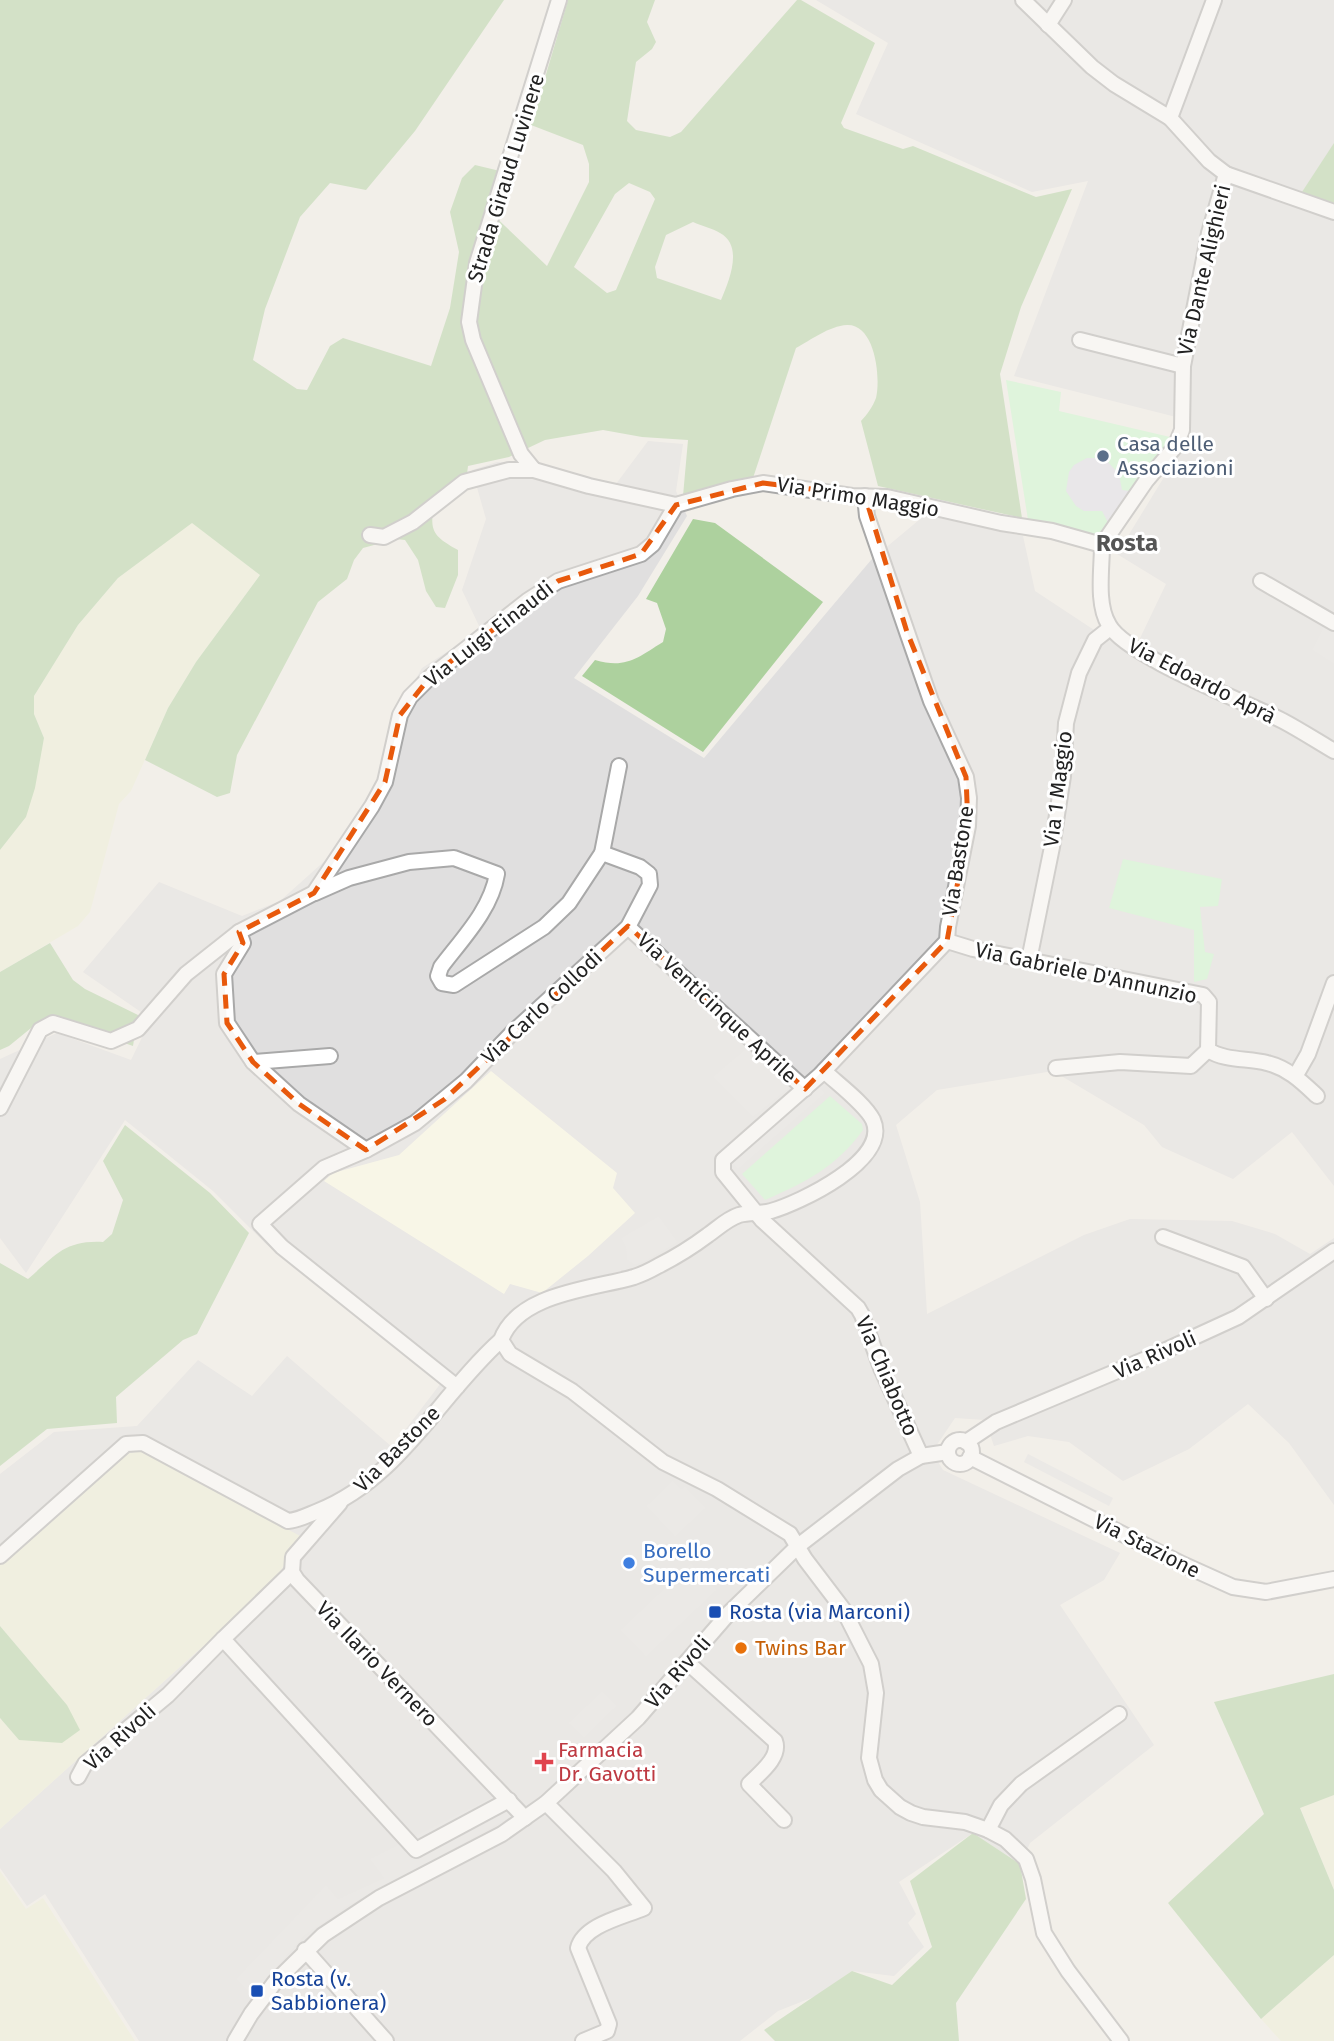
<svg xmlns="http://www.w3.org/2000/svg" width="1334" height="2041" font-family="'Fira Sans',sans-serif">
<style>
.residential{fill:#e0dfdf}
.education{fill:#ffffe5}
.farmland{fill:#eef0d5}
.forest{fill:#add19e;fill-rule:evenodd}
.park{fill:#c8facc}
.parking{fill:#e2e2e2}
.plaza{fill:#dddde8}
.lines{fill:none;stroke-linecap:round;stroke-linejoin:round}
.minor-casing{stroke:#a9a9a9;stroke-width:18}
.minor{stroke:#fff;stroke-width:14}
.marked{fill:none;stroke:#e8590c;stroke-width:5;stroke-dasharray:14 9;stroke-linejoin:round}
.service-dot{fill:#5c6f8a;stroke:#fff;stroke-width:2.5}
.shop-dot{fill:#3f7fe0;stroke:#fff;stroke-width:2.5}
.transit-dot{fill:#1a4fb4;stroke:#fff;stroke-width:2.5}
.food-dot{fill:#e8710a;stroke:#fff;stroke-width:2.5}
.health-dot{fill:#e0444e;stroke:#fff;stroke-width:2.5}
.labels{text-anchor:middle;stroke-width:6;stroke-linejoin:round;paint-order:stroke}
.street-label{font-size:21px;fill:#222;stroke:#fff}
.service-label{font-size:21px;fill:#4e5e75;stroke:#fff;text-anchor:start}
.shop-label{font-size:21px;fill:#366cbe;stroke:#fff;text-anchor:start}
.transit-label{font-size:21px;fill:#164399;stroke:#fff;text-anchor:start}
.food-label{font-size:21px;fill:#c56008;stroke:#fff;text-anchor:start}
.health-label{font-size:21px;fill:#be3a42;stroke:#fff;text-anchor:start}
.quarter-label{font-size:24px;font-weight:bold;fill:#555;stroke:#fff}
</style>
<rect width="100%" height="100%" fill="#f2efe9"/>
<!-- residential -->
<polygon class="residential" points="816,0 1334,0 1334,1186 1292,1132 1233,1179 1162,1147 1144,1125 1053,1071 937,1090 896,1125 920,1202 927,1314 1084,1235 1130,1219 1232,1221 1275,1234 1310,1254 1334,1238 1334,1505 1289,1443 1248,1404 1189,1449 1123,1481 1069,1442 1028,1436 994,1446 985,1420 955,1418 932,1452 943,1470 1120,1553 1104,1580 1060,1605 1154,1745 1030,1843 1020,1864 973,1833 899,1882 916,1914 908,1923 924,1947 894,1976 852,1971 816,1996 778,2011 740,2041 139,2041 45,1894 27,1906 0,1868 0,1829 272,1584 302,1538 277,1525 82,1489 0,1564 0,1474 54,1432 137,1426 198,1360 252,1396 287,1356 392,1447 441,1383 266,1244 213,1191 125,1120 26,1273 0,1238 0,1059 57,1033 131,1060 151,1019 83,972 159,882 242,916 280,901 338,849 380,780 390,724 422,668 481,630 462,590 486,519 472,470 497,462 536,463 616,484 648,441 683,444 676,491 687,516 638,596 574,678 704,758 871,560 925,515 1023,536 1035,591 1132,655 1166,584 1117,554 1188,438 1188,420 1014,376 1088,181 1032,192 856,114 888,43"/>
<!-- education -->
<polygon class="education" points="491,1071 617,1173 613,1188 635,1213 588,1256 542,1293 510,1284 504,1294 324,1181 333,1173 399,1155"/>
<!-- farmland -->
<g class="farmland">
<polygon points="192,522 260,575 196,662 168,708 131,791 119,804 90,912 78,926 0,972 0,850 26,817 44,738 34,714 34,696 78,625 118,578"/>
<polygon points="141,1451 302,1537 272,1584 0,1829 0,1718 19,1740 67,1705 0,1626 0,1564 120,1455"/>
<polygon points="1334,1795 1334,1890 1300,1807"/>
<polygon points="0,1871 26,1909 43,1898 135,2041 0,2041"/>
<polygon points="1334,1955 1334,2041 1281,2041 1261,2019"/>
</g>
<!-- forest -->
<g class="forest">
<path d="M0 0H504L415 131 366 190 330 183 300 217 265 309 253 360 297 389 307 390 330 346 343 338 431 366 450 308 459 252 450 212 462 178 475 165 500 171 487 209 547 266 589 182V164L583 145 531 125 568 0H655L647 22 656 42 652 49 636 62 627 121 636 130 670 137 681 132 797 0H801L875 43 841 123 844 128 903 149 913 146 1036 197 1072 189 1021 307 1000 374 1022 518 878 486 861 421C867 415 873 406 876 398 881 377 875 324 847 325 829 326 811 340 796 348L753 478 683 496 688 440 642 437 603 430 545 440 509 457 468 466 467 474 435 497C430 529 429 534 458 550V575L445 608 436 607 426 591 418 560 405 540 396 539 363 548 354 560 347 579 318 602 237 755 230 793 217 797 145 760 168 708 196 662 260 575 192 523 118 578 78 625 34 696V714L44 738 35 788 26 817 0 850ZM629 183 650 192 655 199 616 290 607 293 574 267 615 194ZM693 222C702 226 712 228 720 233 744 246 729 281 721 300L657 278 655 267 666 235Z"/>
<polygon points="1334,143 1334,203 1302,192"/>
<path d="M693 519 715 523 823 602 703 752 582 676 595 660C626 669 637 658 663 642L666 629 657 603 646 599Z"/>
<polygon points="50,943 73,980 85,989 138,1015 133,1046 55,1019 36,1024 9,1046 0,1050 0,972"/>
<path d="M125 1125 210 1193 249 1233 197 1334 183 1340 116 1397 117 1423 47 1429 0 1466V1263L28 1279C55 1256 64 1240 103 1242L112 1234 123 1200 103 1161Z"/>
<polygon points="0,1626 67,1705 80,1730 62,1743 19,1740 0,1718"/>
<polygon points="1334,1674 1334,1795 1300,1808 1334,1890 1334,1955 1261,2019 1168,1903 1264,1814 1214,1702"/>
<polygon points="973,1833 1020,1864 1026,1899 956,2003 959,2041 775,2041 764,2030 852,1971 892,1985 932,1947 910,1881"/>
</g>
<!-- park -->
<g class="park">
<polygon points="1006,380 1061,392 1059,411 1170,437 1105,539 1028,520"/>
<polygon points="1123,859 1222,879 1218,906 1200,907 1205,952 1214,954 1207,979 1194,982 1194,930 1109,908"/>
<path d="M830 1096 862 1124 863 1130C836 1167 806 1182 765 1200L742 1174Z"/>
</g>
<!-- parking -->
<g class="parking">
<polygon points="1327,619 1334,623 1334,664 1312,650"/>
<polygon points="749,1046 793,1085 753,1117 713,1077"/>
<polygon points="819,1087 825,1093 738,1169 732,1162"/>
<polygon points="659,1216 678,1242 644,1262 635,1265 627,1260 626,1248 621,1238"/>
<polygon points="1028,1454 1113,1498 1109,1506 1024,1462"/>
<polygon points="673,1480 681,1489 685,1486 706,1508 675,1537 646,1506"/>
<polygon points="691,1563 717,1590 646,1657 620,1630"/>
<polygon points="602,1691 617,1706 584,1738 568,1723"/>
<polygon points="498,1794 511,1817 346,1907 304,1936 252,1995 236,1979 326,1885 338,1899 384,1878 370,1859"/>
</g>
<!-- plaza -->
<polygon class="plaza" points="1087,458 1099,458 1107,461 1119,474 1122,490 1138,492 1112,530 1102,511 1084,511 1076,506 1066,491 1069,472 1074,465"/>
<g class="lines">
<defs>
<g id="minor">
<polyline points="1023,0 1092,67 1114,84 1170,118 1209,161 1226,174 1334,212"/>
<polyline points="1048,25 1064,0"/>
<polyline points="1170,118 1214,0"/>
<polyline points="1080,340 1183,366"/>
<polyline points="534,470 521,454 473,340 469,322 477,263 559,0"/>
<polyline points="865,496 867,516 907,632 931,701 966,777 969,798 968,826 948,927 947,941 820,1075 723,1160 723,1172 762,1220 858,1308 862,1315 881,1368 921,1456"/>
<polyline points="370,535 384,537 413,522 464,482 509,470 534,470 589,486 676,505 732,489 763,483 852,496 887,497 1001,523 1052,531 1102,545"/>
<polyline points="1102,545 1146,481 1175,447 1182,430 1183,366 1209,233 1226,174"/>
<path d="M1102 545C1102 569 1096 604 1109 625 1126 656 1246 702 1283 721 1300 730 1317 741 1334 751"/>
<polyline points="1261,581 1334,623"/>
<path d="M315 893 349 878 409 862 454 858 497 874C491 910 462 939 441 967L438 976 442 983 454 985 544 927 569 903 602 853 619 766"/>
<polyline points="628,927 805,1089"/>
<polyline points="239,932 243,943 224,974 227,1023 253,1062 299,1104 366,1150"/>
<path d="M947 941 973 949 1203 995 1209 1002 1208 1050C1225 1061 1248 1058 1267 1063 1288 1068 1302 1082 1317 1096"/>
<polyline points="1029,960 1052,847 1063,776 1066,723 1079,673 1095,640 1110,628"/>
<polyline points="253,1062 330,1056"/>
<polyline points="1056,1068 1120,1062 1191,1066 1208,1050"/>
<polyline points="1296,1075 1308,1054 1334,983"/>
<polyline points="0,1108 40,1030 53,1023 111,1041 138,1029 186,974 239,932 314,893 372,806 385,782 400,715 410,697 430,677 527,601 558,581 641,554 653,544 676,505"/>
<polyline points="1163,1237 1243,1267 1266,1299"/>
<polyline points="501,1340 510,1354 572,1391 663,1462 717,1489 790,1534 805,1559 843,1609 871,1664 876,1693 869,1758 875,1780 881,1790 900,1807 911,1813 923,1817 965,1822 988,1830 1005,1839 1026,1859 1033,1879 1044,1933 1068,1971 1121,2041"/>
<polyline points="457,1387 282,1247 260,1224 324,1168 366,1150 415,1123 466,1081 512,1033 628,927 650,885 649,874 640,867 602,853"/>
<circle cx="960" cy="1452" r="12"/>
<polyline points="966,1442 996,1422 1153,1356 1238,1317 1334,1251"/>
<polyline points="970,1457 1182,1564 1233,1587 1266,1592 1334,1579"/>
<polyline points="340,1503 293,1557 292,1572 297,1580 525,1818"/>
<path d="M0 1556 126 1444 143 1443 288 1521C299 1520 308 1515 318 1511 399 1479 439 1396 501 1340 518 1293 593 1289 634 1277 643 1274 651 1270 658 1266 676 1257 692 1247 708 1235 718 1228 727 1219 739 1215 749 1212 761 1214 771 1211 799 1203 891 1160 873 1120 865 1104 838 1084 824 1071"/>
<polyline points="292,1572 223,1639 416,1850 509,1800"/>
<path d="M687 1662 775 1741C781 1757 760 1773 749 1784L784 1820"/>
<polyline points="78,1777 85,1764 168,1695 223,1639"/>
<path d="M546 1803 614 1871 644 1908C623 1917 584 1925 578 1948L609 2024 607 2031 583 2041"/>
<polyline points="988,1830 1001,1805 1021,1784 1119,1714"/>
<polyline points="305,1950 386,2041"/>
<polyline points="235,2041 251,2014 275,1982 323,1935 379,1898 502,1834 546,1803 638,1718 729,1613 798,1546 898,1469 921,1456 948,1452"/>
</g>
</defs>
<!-- minor casing -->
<use href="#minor" class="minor-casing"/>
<!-- minor -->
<use href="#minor" class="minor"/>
</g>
<!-- marked area -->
<path d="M0 0H1334V2041H0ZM763 483 865 496 907 632 966 777 968 826 947 941 805 1089 628 926 445 1099 366 1150 299 1104 253 1062 227 1023 224 974 243 943 239 932 314 893 385 782 400 715 430 677 558 581 641 554 676 505Z" fill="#f2efe9" fill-opacity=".55" fill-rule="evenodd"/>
<path class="marked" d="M763 483 865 496 907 632 966 777 968 826 947 941 805 1089 628 926 445 1099 366 1150 299 1104 253 1062 227 1023 224 974 243 943 239 932 314 893 385 782 400 715 430 677 558 581 641 554 676 505Z"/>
<!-- markers -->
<circle class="service-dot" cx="1103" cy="456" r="7"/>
<circle class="shop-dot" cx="629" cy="1563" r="7"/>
<g class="transit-dot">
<rect x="708" y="1605" width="14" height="14" rx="3.5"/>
<rect x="250" y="1984" width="14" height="14" rx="3.5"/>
</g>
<circle class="food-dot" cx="741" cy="1648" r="7"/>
<path class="health-dot" d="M540.5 1751.5h7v7h7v7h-7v7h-7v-7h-7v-7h7z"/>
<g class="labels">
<!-- street labels -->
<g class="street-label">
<text transform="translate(506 178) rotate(-73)" y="7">Strada Giraud Luvinere</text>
<text transform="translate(1204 270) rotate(-77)" y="7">Via Dante Alighieri</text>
<text transform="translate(858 497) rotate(9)" y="7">Via Primo Maggio</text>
<text transform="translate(489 634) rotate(-38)" y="7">Via Luigi Einaudi</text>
<text transform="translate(1202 681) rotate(27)" y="7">Via Edoardo Aprà</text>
<text transform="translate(1058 789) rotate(-83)" y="7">Via 1 Maggio</text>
<text transform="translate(958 861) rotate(-81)" y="7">Via Bastone</text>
<text transform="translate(1086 973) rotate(12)" y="7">Via Gabriele D'Annunzio</text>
<text transform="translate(542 1007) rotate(-43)" y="7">Via Carlo Collodi</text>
<text transform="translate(717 1008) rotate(43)" y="7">Via Venticinque Aprile</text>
<text transform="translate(1155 1355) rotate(-24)" y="7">Via Rivoli</text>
<text transform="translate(887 1376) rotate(67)" y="7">Via Chiabotto</text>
<text transform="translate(397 1449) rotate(-45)" y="7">Via Bastone</text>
<text transform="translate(1147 1546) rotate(27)" y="7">Via Stazione</text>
<text transform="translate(377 1664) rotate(46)" y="7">Via Ilario Vernero</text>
<text transform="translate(678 1672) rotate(-49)" y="7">Via Rivoli</text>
<text transform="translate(120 1737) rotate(-42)" y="7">Via Rivoli</text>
</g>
<!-- service labels -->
<g class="service-label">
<text x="1117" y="451">Casa delle<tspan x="1117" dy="24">Associazioni</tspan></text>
</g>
<!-- shop labels -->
<g class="shop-label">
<text x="643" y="1558">Borello<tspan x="643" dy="24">Supermercati</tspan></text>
</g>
<!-- transit labels -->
<g class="transit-label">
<text x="729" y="1619">Rosta (via Marconi)</text>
<text x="271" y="1986">Rosta (v.<tspan x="271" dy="24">Sabbionera)</tspan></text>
</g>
<!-- food labels -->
<g class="food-label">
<text x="755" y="1655">Twins Bar</text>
</g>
<!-- health labels -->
<g class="health-label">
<text x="558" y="1757">Farmacia<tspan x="558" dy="24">Dr. Gavotti</tspan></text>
</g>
<!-- quarter labels -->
<g class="quarter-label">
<text x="1127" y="551">Rosta</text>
</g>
</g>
</svg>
